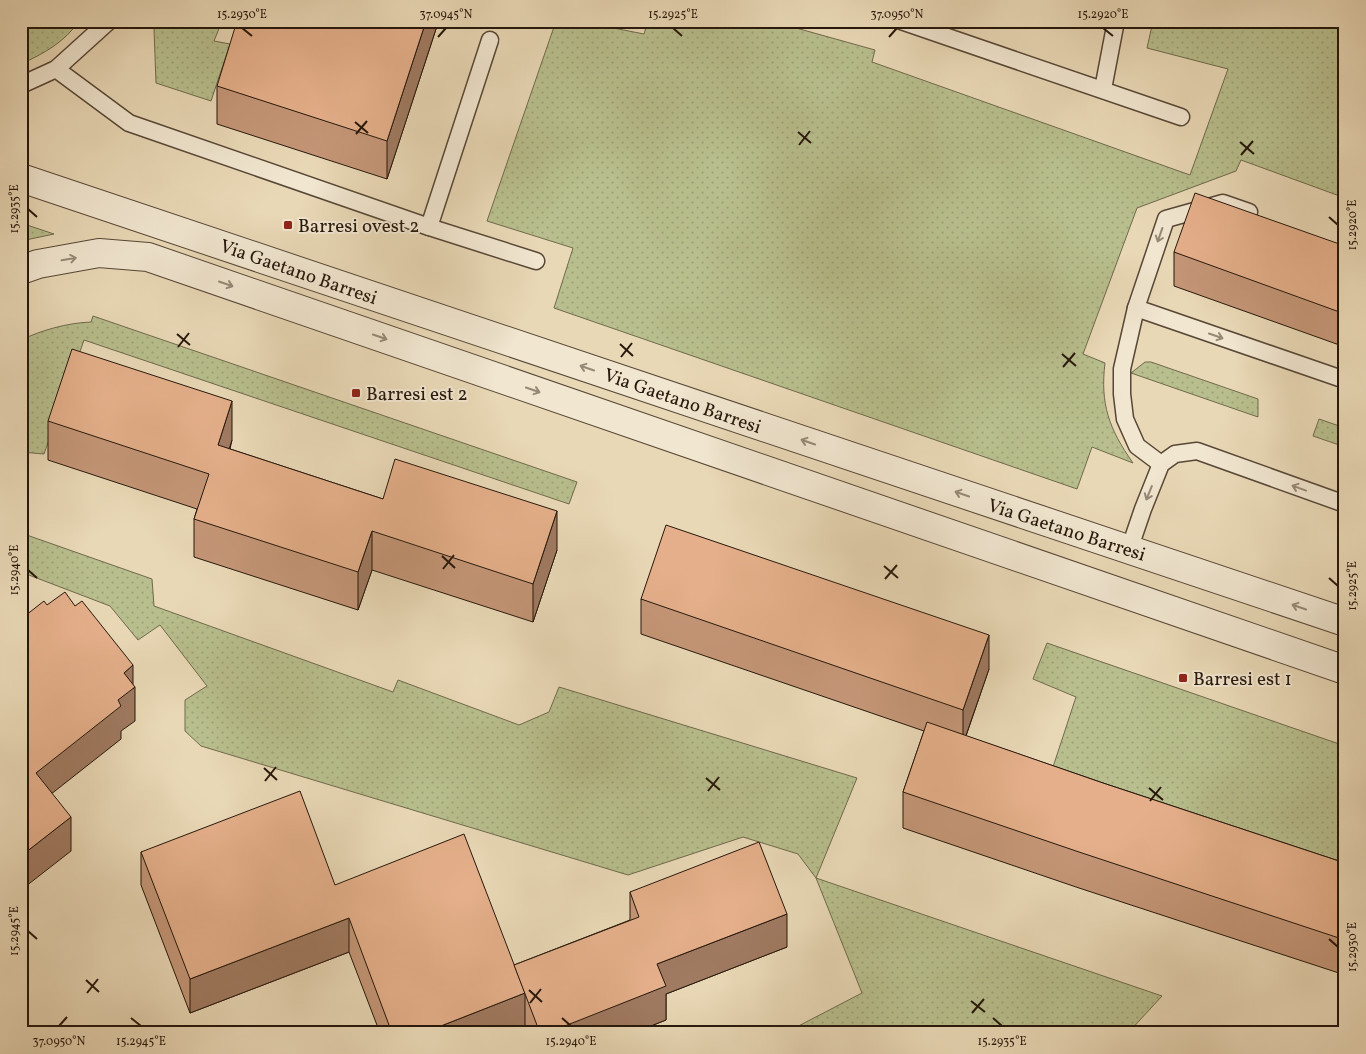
<svg xmlns="http://www.w3.org/2000/svg" width="1366" height="1054" font-family="Vollkorn,serif">
<style>
.green{fill:url(#green-dots);stroke:#6f6a4c}
.lines{fill:none;stroke-linecap:round;stroke-linejoin:round}
.service-casing{stroke:#574736;stroke-width:19}
.tertiary-casing{stroke:#574736;stroke-width:30}
.service{stroke:#f1e6d0;stroke-width:16}
.tertiary{stroke:#f1e6d0;stroke-width:28}
.wall{fill:#c49677;stroke:#26170b}
.shaded-wall{fill:#a07a61;stroke:#26170b}
.building{fill:#e4af8a;stroke:#26170b}
.oneway{stroke:#968977}
.ticks{fill:none;stroke:#26170b;stroke-width:2}
.poi-dot{fill:#8f2418;stroke:#f1e6d0;stroke-width:2}
.labels{text-anchor:middle;stroke-width:4;stroke-linejoin:round;paint-order:stroke}
.poi-label{font-size:19px;fill:#26170b;stroke:#f1e6d0;text-anchor:start}
.street-label{font-size:19px;fill:#26170b;stroke:#f1e6d0}
.neatline{fill:none;stroke:#26170b;stroke-width:2}
.ticks-label{font-size:12px;text-anchor:middle;fill:#26170b}
</style>
<defs>
<pattern id="green-dots" width="8" height="8" patternUnits="userSpaceOnUse" patternTransform="scale(1.25)"><rect width="8" height="8" fill="#b8be8d"/><path d="M2 2h.1M6 6h.1" fill="none" stroke="#9ea378" stroke-width="1.8" stroke-linecap="round"/></pattern>
</defs>
<rect width="100%" height="100%" fill="#e9d8b6"/>
<filter id="stains"><feTurbulence type="fractalNoise" baseFrequency=".004" numOctaves="4"/><feColorMatrix values="0 0 0 0 .2 0 0 0 0 .09 0 0 0 0 .02 0 0 0 .5 -.17"/></filter>
<radialGradient id="worn" r=".72"><stop offset=".6" stop-color="#630" stop-opacity="0"/><stop offset="1" stop-color="#630" stop-opacity=".3"/></radialGradient>
<!-- green -->
<g class="green">
<path d="M21 21H79C65 42 43 54 21 64Z"/>
<polygon points="162,21 222,21 214,41 230,44 211,101 156,83 154,29"/>
<path d="M556 21H578L644 34 648 21H759L789 26 875 50 872 62 1190 175 1228 69 1147 48 1153 21H1345V198L1241 160 1236 171 1137 208 1083 354 1105 363C1100 404 1109 429 1133 463L1092 447 1077 489 554 308 573 248 487 221Z"/>
<polygon points="21,223 54,234 21,241"/>
<path d="M93 316 577 482 569 504 84 340 44 454 21 452V340C42 330 67 323 91 322Z"/>
<polygon points="1145,362 1151,362 1258,399 1258,417 1131,373"/>
<polygon points="1319,419 1345,428 1345,447 1313,436"/>
<polygon points="21,533 152,579 154,606 393,692 398,680 519,725 549,712 559,687 857,778 816,878 1162,996 1128,1033 785,1033 862,993 816,878 798,854 743,837 628,875 201,746 185,731 185,700 207,686 160,625 138,640 110,606 21,572"/>
<polygon points="1047,643 1345,746 1345,877 1051,773 1076,697 1033,679"/>
</g>
<g class="lines">
<defs>
<g id="service">
<polyline points="901,21 1181,117"/>
<polyline points="56,69 129,123 429,227 536,261"/>
<polyline points="21,85 56,69 109,21"/>
<polyline points="1103,89 1116,21"/>
<polyline points="1249,212 1223,203 1166,219 1136,308 1345,380"/>
<polyline points="429,227 490,40"/>
<polyline points="1136,308 1122,369 1122,394 1125,419 1137,446 1161,464"/>
<polyline points="1129,550 1143,509 1161,464 1175,454 1197,451 1345,504"/>
</g>
<g id="tertiary">
<polyline points="21,178 1345,622"/>
<polyline points="21,270 38,264 99,253 148,257 1345,670"/>
</g>
</defs>
<!-- service casing -->
<use href="#service" class="service-casing"/>
<!-- tertiary casing -->
<use href="#tertiary" class="tertiary-casing"/>
<!-- service -->
<use href="#service" class="service"/>
<!-- tertiary -->
<use href="#tertiary" class="tertiary"/>
</g>
<!-- wall -->
<g class="wall">
<polygon points="436,21 436,29 387,179 217,124 217,86"/>
<polygon points="1345,246 1345,347 1174,286 1174,252"/>
<polygon points="48,421 232,440 230,449 383,499 557,550 533,622 372,570 358,610 194,557 194,519 197,509 48,460"/>
<polygon points="641,599 989,669 966,736 1103,783 1345,863 1345,975 1079,888 903,828 903,792 924,731 641,634"/>
<polygon points="141,852 335,885 514,965 630,920 630,892 787,947 666,994 666,1020 633,1033 527,1033 525,1026 525,1027 509,1033 380,1033 349,952 190,1013 141,885"/>
</g>
<!-- shaded-wall -->
<g class="shaded-wall">
<polygon points="426,21 436,21 436,29 387,179 387,141"/>
<polygon points="232,401 232,440 218,484 218,445"/>
<polygon points="557,511 557,550 533,622 533,584"/>
<polygon points="372,531 372,570 358,610 358,572"/>
<polygon points="989,635 989,669 963,744 963,710"/>
<polygon points="133,665 133,689 135,687 135,721 121,731 121,739 36,806 36,773 118,700 124,673"/>
<polygon points="71,817 71,851 21,890 21,856"/>
<polygon points="787,914 787,947 666,994 666,1020 633,1033 547,1033 657,964"/>
<polygon points="349,918 349,952 190,1013 190,979"/>
<polygon points="525,993 525,1027 509,1033 423,1033"/>
</g>
<!-- building -->
<g class="building">
<polygon points="237,21 426,21 387,141 217,86"/>
<polygon points="1195,193 1345,246 1345,314 1174,252"/>
<polygon points="72,349 232,401 218,445 383,499 395,459 557,511 533,584 372,531 358,572 194,519 209,474 48,421"/>
<polygon points="666,525 989,635 963,710 641,599"/>
<polygon points="65,592 75,606 82,601 133,665 124,673 135,687 118,700 121,706 36,773 71,817 21,856 21,619 44,601 47,605"/>
<polygon points="927,722 1103,783 1345,863 1345,940 1079,852 903,792"/>
<polygon points="300,791 335,885 464,834 525,993 423,1033 392,1033 349,918 190,979 141,852"/>
<polygon points="759,842 787,914 657,964 666,986 547,1033 540,1033 514,965 639,917 630,892"/>
</g>
<!-- one-way arrows -->
<defs><path id="oneway-shaft" d="M-6 0H5M1.5-3L5.5 0L1.5 3" fill="none" stroke-width="1.6" stroke-linecap="round" stroke-linejoin="round" transform="scale(1.25)"/></defs>
<g class="oneway">
<use href="#oneway-shaft" transform="translate(1160 235) rotate(109)"/>
<use href="#oneway-shaft" transform="translate(69 259) rotate(-10)"/>
<use href="#oneway-shaft" transform="translate(226 284) rotate(19)"/>
<use href="#oneway-shaft" transform="translate(1216 336) rotate(19)"/>
<use href="#oneway-shaft" transform="translate(380 337) rotate(19)"/>
<use href="#oneway-shaft" transform="translate(587 368) rotate(-161)"/>
<use href="#oneway-shaft" transform="translate(533 390) rotate(19)"/>
<use href="#oneway-shaft" transform="translate(808 442) rotate(-161)"/>
<use href="#oneway-shaft" transform="translate(1299 488) rotate(-160)"/>
<use href="#oneway-shaft" transform="translate(1149 493) rotate(112)"/>
<use href="#oneway-shaft" transform="translate(962 494) rotate(-161)"/>
<use href="#oneway-shaft" transform="translate(1299 607) rotate(-161)"/>
</g>
<!-- ticks -->
<path class="ticks" d="M242 28 252 36M673 28 682 36M1103 28 1113 36M438 37 446 28M889 37 897 28M355 122 368 133M798 132 811 143M356 134 367 121M1240 142 1254 154M799 145 810 131M1241 155 1253 141M28 209 37 217M1329 217 1338 225M177 334 190 345M620 344 633 356M178 347 189 333M1062 354 1076 366M621 357 632 343M1063 367 1075 353M442 556 455 568M884 566 898 578M443 569 454 555M28 570 37 578M1329 578 1338 586M885 579 897 565M264 768 277 780M706 778 720 790M265 781 276 767M1149 788 1163 800M708 791 719 777M1150 801 1161 787M28 931 37 939M1329 939 1338 947M86 980 99 992M529 990 542 1002M87 993 98 979M971 1001 985 1012M530 1003 541 989M972 1013 984 999M131 1018 141 1026M562 1018 571 1026M993 1018 1002 1026M59 1026 67 1017"/>
<!-- markers -->
<g class="poi-dot">
<rect x="283" y="220" width="10" height="10" rx="2.5"/>
<rect x="351" y="388" width="10" height="10" rx="2.5"/>
<rect x="1178" y="673" width="10" height="10" rx="2.5"/>
</g>
<g class="labels">
<!-- poi labels -->
<g class="poi-label">
<text x="298" y="232">Barresi ovest 2</text>
<text x="366" y="400">Barresi est 2</text>
<text x="1193" y="685">Barresi est 1</text>
</g>
<!-- street labels -->
<g class="street-label">
<text transform="translate(299 271) rotate(19)" y="7">Via Gaetano Barresi</text>
<text transform="translate(683 400) rotate(19)" y="7">Via Gaetano Barresi</text>
<text transform="translate(1067 529) rotate(18)" y="7">Via Gaetano Barresi</text>
</g>
</g>
<!-- margin -->
<rect width="1366" height="1054" fill="none" stroke="#e9d8b6" stroke-width="55"/>
<rect x="28" y="28" width="1310" height="998" class="neatline"/>
<g class="ticks-label">
<text x="242" y="18">15.2930°E</text>
<text x="446" y="18">37.0945°N</text>
<text x="673" y="18">15.2925°E</text>
<text x="897" y="18">37.0950°N</text>
<text x="1103" y="18">15.2920°E</text>
<text transform="translate(14 209) rotate(-90)" y="4">15.2935°E</text>
<text transform="translate(1352 225) rotate(-90)" y="4">15.2920°E</text>
<text transform="translate(14 570) rotate(-90)" y="4">15.2940°E</text>
<text transform="translate(1352 586) rotate(-90)" y="4">15.2925°E</text>
<text transform="translate(14 931) rotate(-90)" y="4">15.2945°E</text>
<text transform="translate(1352 947) rotate(-90)" y="4">15.2930°E</text>
<text x="59" y="1045">37.0950°N</text>
<text x="141" y="1045">15.2945°E</text>
<text x="571" y="1045">15.2940°E</text>
<text x="1002" y="1045">15.2935°E</text>
</g>
<rect width="100%" height="100%" filter="url(#stains)"/>
<rect width="100%" height="100%" fill="url(#worn)"/>
</svg>
